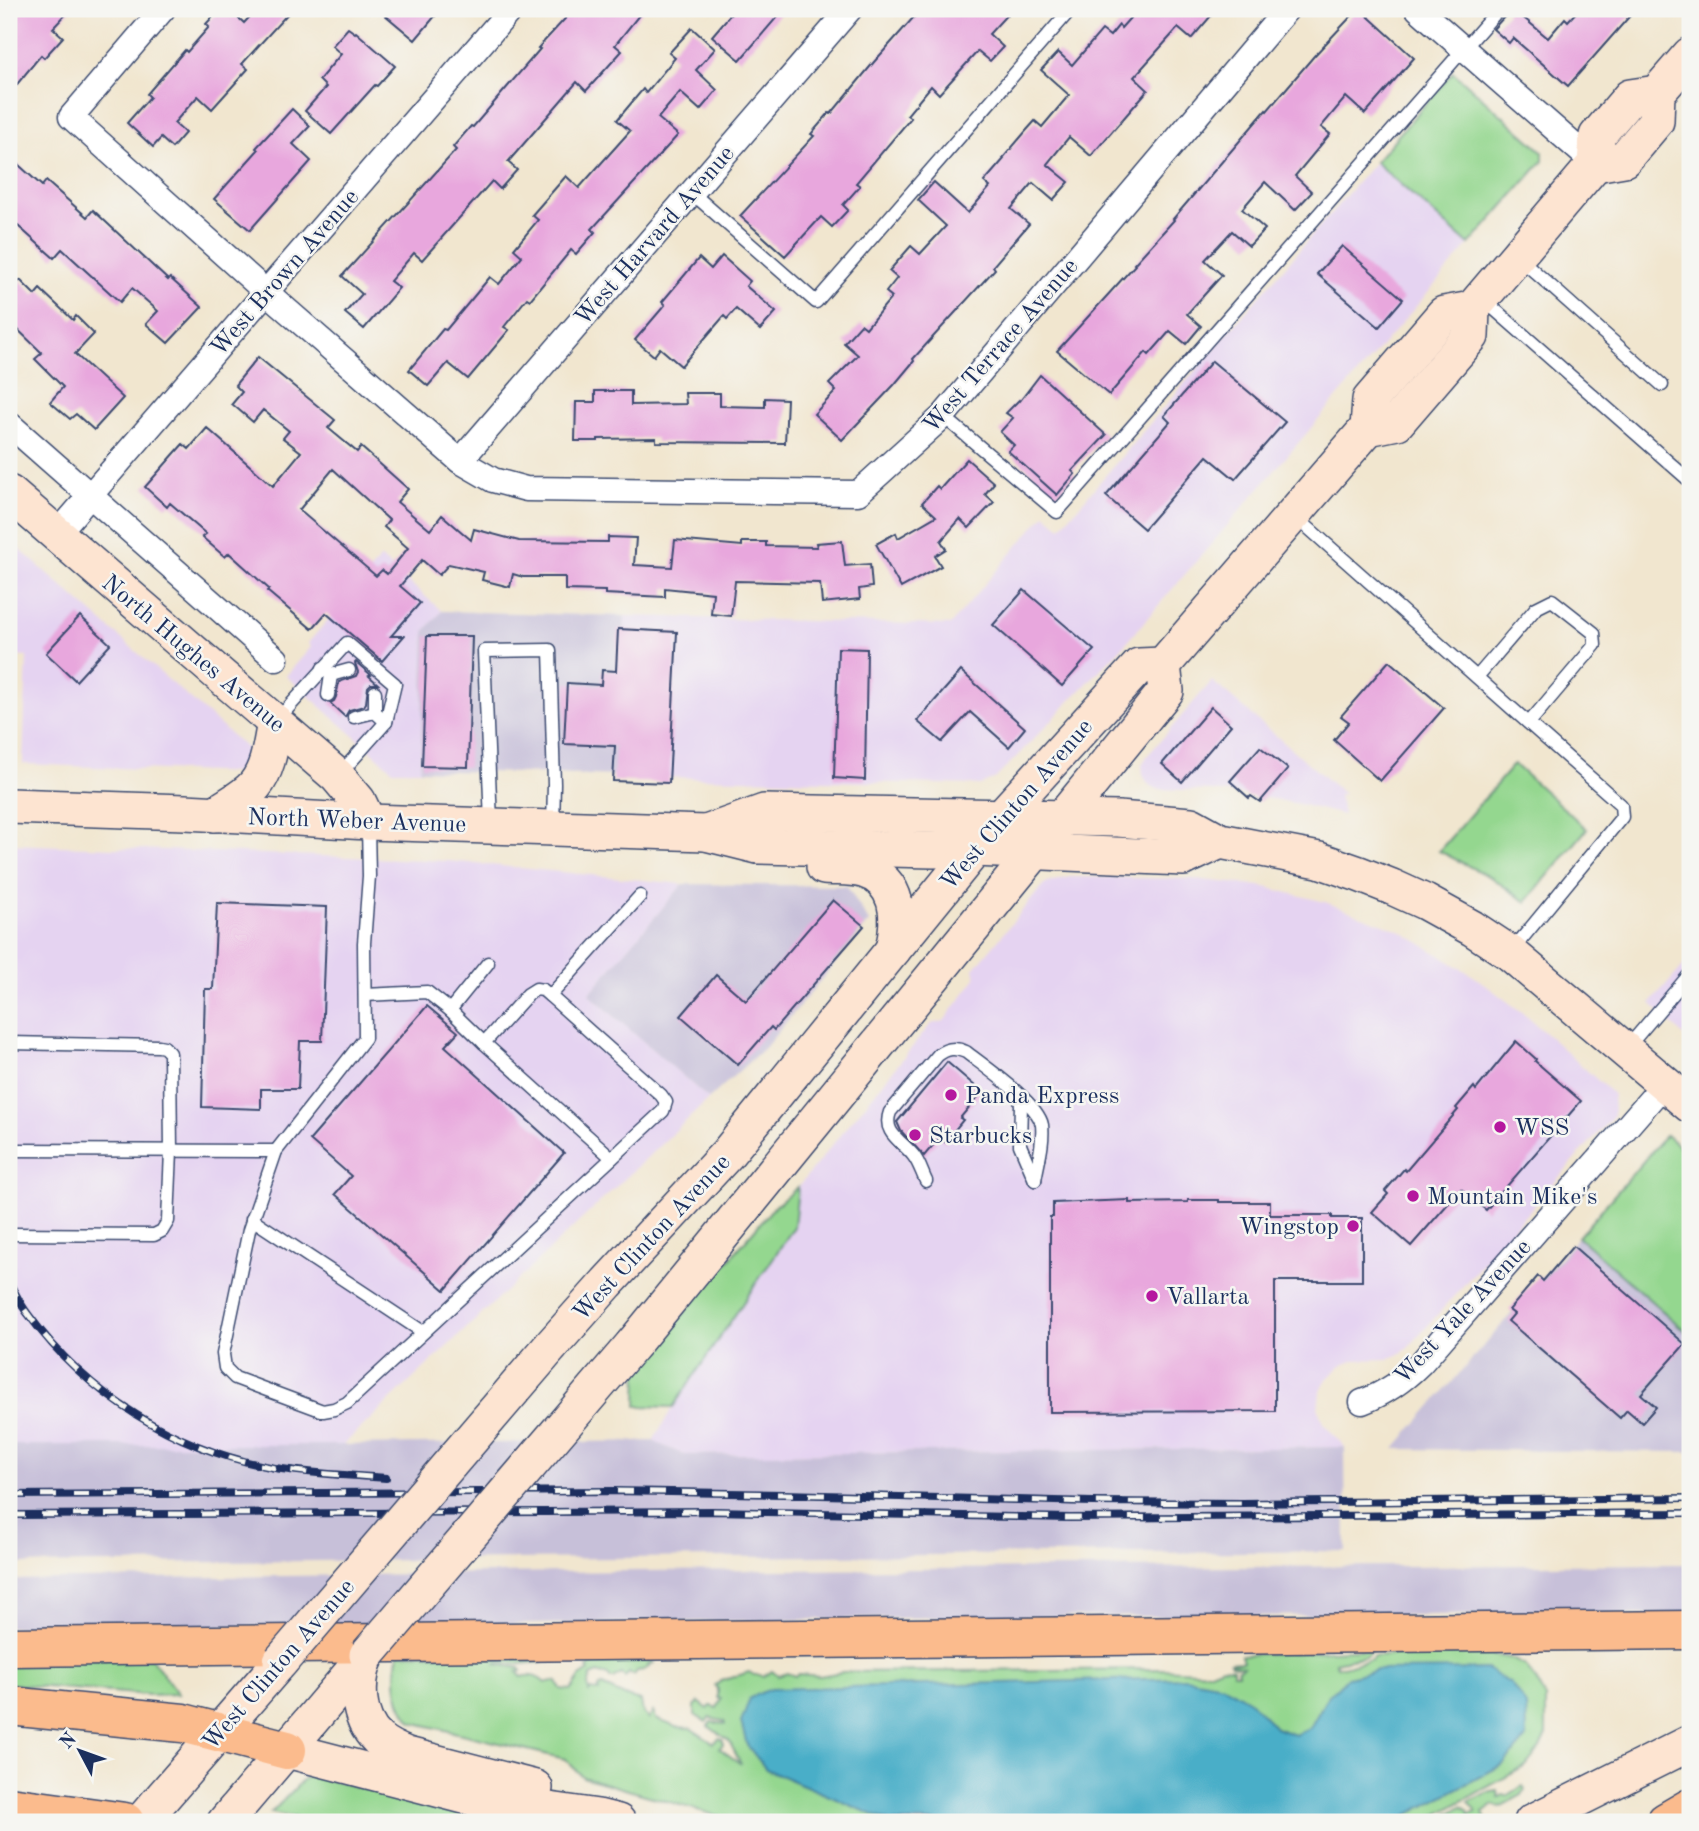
<svg xmlns="http://www.w3.org/2000/svg" width="1699" height="1831" font-family="'Old Standard TT',serif">
<style>
.built{fill:#e5d3f1}
.industrial{fill:#c7c0d9}
.green{fill:#94d78f;stroke:#588376;stroke-width:2}
.water{fill:#49aec8;stroke:#326e93;stroke-width:2}
.building{fill:#e8a7dd;fill-rule:evenodd}
.lines{fill:none;stroke-linecap:round;stroke-linejoin:round}
.lane-casing{stroke:#3b4a6f;stroke-width:15}
.street-casing{stroke:#3b4a6f;stroke-width:27}
.secondary-casing{stroke:#3b4a6f;stroke-width:38}
.highway-casing{stroke:#3b4a6f;stroke-width:41}
.lane{stroke:#fff;stroke-width:12}
.street{stroke:#fff;stroke-width:24}
.secondary{stroke:#fde4d1;stroke-width:35}
.highway{stroke:#fbbb8d;stroke-width:38}
.rail-casing{stroke:#1b2f5e;stroke-width:8}
.rail{stroke:#f6f6f2;stroke-width:5;stroke-dasharray:16;stroke-linecap:butt}
.secondary-bridge-casing{stroke:#3b4a6f;stroke-width:38;stroke-linecap:butt}
.secondary-bridge{stroke:#fde4d1;stroke-width:35}
.poi-dot{fill:#b5179e;stroke:#f6f6f2;stroke-width:2.5}
.labels{text-anchor:middle;stroke-width:5;stroke-linejoin:round;paint-order:stroke}
.street-label{font-size:24px;fill:#1b2f5e;stroke:#f6f6f2}
.poi-label{font-size:24px;fill:#1b2f5e;stroke:#f6f6f2;text-anchor:start}
</style>
<rect width="100%" height="100%" fill="#f6f6f2"/>
<filter id="ink" filterUnits="userSpaceOnUse"><feTurbulence type="fractalNoise" baseFrequency=".0143" numOctaves="2"/><feDisplacementMap in="SourceGraphic" scale="14" xChannelSelector="R" yChannelSelector="G"/><feConvolveMatrix kernelMatrix="1 2 1 2 8 2 1 2 1" color-interpolation-filters="sRGB"/></filter>
<filter id="wash" filterUnits="userSpaceOnUse"><feTurbulence type="fractalNoise" baseFrequency=".00686" numOctaves="4" result="noise"/><feDisplacementMap in="SourceGraphic" scale="28" xChannelSelector="R" yChannelSelector="G"/><feGaussianBlur stdDeviation="1.57" result="paint"/><feColorMatrix in="noise" values="0 0 0 0 0 0 0 0 0 0 0 0 0 0 0 0 0 1.4 0 .05"/><feComposite in="paint" operator="in"/></filter>
<g filter="url(#wash)">
<rect width="100%" height="100%" fill="#f1e6cf"/>
<!-- built -->
<g class="built">
<polygon points="1375,162 1469,245 1125,644 996,778 980,785 620,776 625,616 950,625 1045,514 1061,527"/>
<polygon points="9,540 245,747 249,752 242,771 237,773 23,764 27,657 9,656"/>
<polygon points="381,558 442,611 425,631 420,770 393,770 286,676 311,647 308,643"/>
<polygon points="1212,681 1344,794 1339,795 1343,815 1299,804 1255,796 1211,791 1157,789 1148,784 1143,775 1142,765 1147,756"/>
<polygon points="9,844 449,861 683,884 589,994 709,1099 343,1445 9,1445"/>
<polygon points="1070,877 1192,879 1261,886 1325,902 1399,930 1475,977 1524,1014 1613,1094 1614,1115 1408,1348 1398,1355 1387,1359 1356,1360 1340,1366 1327,1379 1320,1392 1318,1409 1323,1423 1345,1447 684,1455 653,1441 673,1407 794,1227 798,1187 931,1024 944,1021 976,978 974,969 1044,884"/>
<polygon points="1690,958 1690,1043 1651,1003"/>
</g>
<!-- industrial -->
<g class="industrial">
<polygon points="442,611 625,616 620,776 420,770 425,631"/>
<polygon points="683,884 847,886 869,922 768,1044 709,1099 589,994"/>
<polygon points="1578,1237 1690,1335 1690,1452 1394,1449"/>
<polygon points="653,1441 684,1455 1345,1447 1346,1551 9,1564 9,1445 343,1445"/>
<polygon points="1690,1564 1690,1614 955,1617 418,1626 9,1627 9,1580 628,1571"/>
</g>
<!-- green -->
<g class="green">
<polygon points="1453,72 1543,152 1543,161 1469,245 1375,162"/>
<polygon points="1514,764 1587,829 1526,902 1492,878 1439,851"/>
<polygon points="1666,1135 1690,1156 1690,1335 1578,1237"/>
<polygon points="798,1187 794,1227 673,1407 637,1406 638,1367 773,1208"/>
<path d="M1372 1649 1366 1656 1335 1662 1337 1666 1343 1667 1372 1659 1373 1656 1416 1652H1472L1510 1658 1526 1666 1546 1698V1735L1540 1748 1526 1766 1424 1822H1394L1504 1764 1527 1737 1328 1696 1310 1729 1295 1735 1275 1728 1251 1702 747 1745 766 1769 890 1822H739L583 1777 565 1759 412 1722C395 1702 393 1678 399 1653L541 1656V1662L520 1664 497 1662 496 1664 520 1668 521 1671 517 1672 522 1677C531 1674 538 1676 545 1683L552 1681 557 1682 561 1689 571 1690 580 1677 589 1671 587 1668C605 1652 630 1665 651 1660L654 1663 648 1664 650 1666 644 1670 637 1671 634 1675 629 1673 625 1677 621 1674 614 1679H610V1677L606 1674 603 1675 598 1673 591 1676 588 1686 589 1692 592 1690 599 1692V1688L602 1686 629 1698 641 1701 643 1713 649 1719 653 1712 656 1719 676 1727 690 1728 713 1743 719 1738 723 1741V1745L719 1748 741 1764 729 1741 708 1726 711 1722 725 1724 724 1721 709 1718 706 1722 695 1715V1706L699 1702 708 1709 711 1706 717 1708 721 1699 718 1698V1689L715 1686 721 1681 749 1672 754 1675H760L763 1677 772 1671 778 1676 787 1673 795 1676 799 1674 820 1676 842 1672 1163 1669 1210 1672 1222 1667 1233 1668V1673H1238L1237 1669 1243 1666 1231 1664 1230 1662 1243 1661 1241 1655Z"/>
<polygon points="151,1658 178,1694 149,1695 9,1684 9,1659"/>
<polygon points="309,1776 314,1776 494,1822 316,1822 271,1813 305,1778"/>
<polygon points="1523,1786 1525,1789 1522,1795 1500,1807 1494,1805 1483,1813 1487,1822 1448,1822 1447,1815 1462,1806 1468,1811 1469,1815 1476,1812 1468,1802 1486,1793 1498,1791 1499,1798 1503,1795 1507,1796"/>
</g>
<!-- water -->
<polygon class="water" points="1487,1669 1511,1684 1526,1705 1527,1737 1504,1764 1394,1822 890,1822 766,1769 747,1745 741,1722 750,1698 770,1689 1185,1678 1223,1685 1251,1702 1275,1728 1295,1735 1310,1728 1328,1696 1348,1677 1376,1670"/>
<g id="blocks">
<!-- building -->
<g class="building">
<polygon points="9,9 71,9 53,28 63,37 44,58 41,55 9,94"/>
<polygon points="220,9 229,9 244,23 257,9 292,9 242,64 248,69 212,109 198,96 174,123 185,133 172,148 161,138 153,147 127,123 150,97 147,94 185,50 187,52 209,27 206,24"/>
<polygon points="378,9 441,9 415,40"/>
<polygon points="574,9 644,9 615,45 622,51 586,91 577,82 508,162 517,170 500,189 492,181 422,260 414,253 390,281 399,288 364,329 345,313 362,294 342,276 456,150 453,147 471,126 473,127 540,49 538,48"/>
<polygon points="735,9 784,9 740,60 712,36"/>
<polygon points="921,9 1012,9 989,34 1003,47 990,61 978,51 939,94 931,86 907,115 911,118 856,183 860,186 843,205 848,210 832,227 821,217 785,256 740,216 814,136 811,134 829,113 831,114 874,62"/>
<polygon points="1138,9 1217,9 1191,39 1178,28 1134,77 1148,90 1091,156 1069,137 1047,164 1069,182 1053,200 1033,183 1011,209 1029,224 993,266 995,269 913,359 914,361 894,385 842,440 814,414 836,391 829,384 858,355 844,343 861,324 866,328 892,297 886,292 897,278 889,271 911,246 920,254 946,226 918,200 934,182 968,213 990,187 984,182 1004,159 1003,158 1026,131 1035,121 1042,127 1069,95 1041,70 1058,52 1072,65 1102,30 1110,36 1119,25 1121,28"/>
<polygon points="1358,9 1360,9 1414,58 1365,114 1346,97 1321,127 1330,134 1295,176 1312,192 1295,210 1265,182 1242,209 1265,229 1249,246 1232,231 1205,260 1222,275 1187,314 1201,326 1186,344 1170,331 1149,355 1146,352 1109,395 1057,351 1135,265 1134,264 1174,220 1173,219 1266,110 1267,111 1314,56"/>
<polygon points="1508,9 1513,9 1548,38 1565,18 1568,21 1579,9 1636,9 1568,86 1513,38 1509,43 1493,29 1506,15"/>
<polygon points="348,28 355,33 356,32 395,66 377,86 375,85 331,134 305,111 326,87 319,80 341,54 332,46"/>
<polygon points="692,28 715,49 696,70 717,90 700,110 680,92 658,118 678,135 592,229 595,232 576,254 571,250 530,300 527,298 504,327 509,330 468,379 448,363 428,386 409,370 443,329 446,330 490,277 499,284 522,256 514,249 538,220 532,215 566,176 579,188 630,131 617,120 643,89 646,93 675,58 669,53"/>
<polygon points="292,109 310,126 293,144 311,161 250,230 214,199 258,150 256,148"/>
<polygon points="9,156 42,186 46,181 87,217 93,210 168,280 170,278 202,307 168,343 146,324 158,311 132,288 120,302 62,249 54,258 9,218"/>
<polygon points="1342,246 1403,299 1379,327 1317,274"/>
<polygon points="722,256 750,281 746,286 776,312 760,330 736,309 727,319 724,316 681,366 660,348 654,356 635,340 665,305 662,302 699,258 711,269"/>
<polygon points="20,280 35,295 40,289 73,320 76,316 94,334 75,354 123,398 94,430 76,414 70,419 50,402 63,387 35,359 42,353 9,321 9,291"/>
<path d="M258 357 335 420 328 428 357 452 361 447 408 489 397 502 430 530 442 515 471 540 474 529 519 541 608 542V537L636 538 634 565 672 567 675 540 742 546V542H766V546L817 547 816 543 842 541 845 566 870 564 872 587 859 589 860 599 822 603 820 583 735 581 731 616 711 614 713 593 665 588V597L605 594V591L565 590V577H523L513 574 510 587 482 580 484 572 449 564 439 575 422 560 400 586 420 603 391 636H404L382 661 326 613 312 629 267 591 269 589 229 553 225 557 202 537 206 534 170 503 167 507 145 487 183 444 189 449 207 428 273 486 301 452 283 438 289 431 263 410 253 422 232 404 242 392 235 385ZM333 469 389 520 384 527 408 548 387 574 382 570 376 576 299 510Z"/>
<polygon points="1212,361 1285,422 1235,479 1207,456 1144,529 1106,496 1170,422 1164,416"/>
<polygon points="1040,375 1106,435 1072,471 1075,474 1057,495 1008,451 1014,445 1000,432 1013,418 1006,413 1019,400 1020,401"/>
<polygon points="595,391 631,391 631,405 686,404 685,393 720,393 720,406 765,407 765,398 787,399 785,443 656,442 656,438 598,439 598,441 575,441 576,402 595,402"/>
<polygon points="967,459 994,483 985,494 994,502 969,528 960,519 941,541 946,549 935,556 941,566 901,588 876,544 896,533 898,538 936,516 922,503 937,486 940,489"/>
<polygon points="1024,590 1094,650 1062,686 993,625"/>
<polygon points="80,616 110,644 76,681 46,653"/>
<polygon points="618,629 677,632 669,783 613,781 615,746 564,744 567,683 601,685 602,670 616,671"/>
<polygon points="427,636 472,636 468,767 422,766"/>
<polygon points="838,648 867,649 865,780 834,778"/>
<polygon points="1389,661 1444,708 1380,781 1334,740 1349,722 1341,716"/>
<polygon points="356,662 371,675 369,676 378,684 371,684 368,687 366,703 364,706 349,710 345,717 330,703 334,701 336,697 339,682 356,676 358,672 355,663"/>
<polygon points="961,671 1025,728 1009,747 970,712 942,742 917,721"/>
<polygon points="1211,707 1231,725 1182,782 1162,764"/>
<polygon points="1260,747 1288,769 1260,802 1251,796 1249,798 1230,781"/>
<polygon points="833,900 864,926 774,1030 771,1027 738,1065 681,1016 716,975 746,1001"/>
<polygon points="217,903 327,907 322,1041 300,1041 298,1089 261,1089 261,1109 202,1107 205,989 213,989"/>
<polygon points="427,1006 458,1032 445,1046 564,1153 445,1290 335,1194 351,1176 310,1140"/>
<polygon points="1516,1041 1536,1059 1535,1061 1581,1101 1486,1210 1461,1189 1411,1246 1372,1212 1388,1194 1385,1191 1404,1169 1406,1171 1458,1110 1456,1108 1474,1087 1476,1090"/>
<polygon points="947,1062 982,1092 960,1118 963,1120 945,1142 940,1137 924,1156 901,1131 897,1122"/>
<polygon points="1129,1200 1129,1203 1188,1202 1188,1200 1219,1200 1219,1202 1270,1202 1270,1215 1332,1215 1332,1218 1362,1218 1362,1281 1275,1281 1275,1411 1050,1412 1050,1217 1053,1217 1053,1203"/>
<polygon points="1573,1246 1685,1344 1641,1394 1656,1407 1642,1423 1627,1410 1620,1418 1508,1321 1514,1314 1509,1310 1538,1276 1543,1281"/>
</g>
</g>
</g>
<g filter="url(#ink)">
<use href="#blocks" fill-opacity="0" stroke="#3b4a6f" stroke-width="2"/>
<g class="lines">
<defs>
<g id="lane">
<polyline points="691,192 816,302 1071,9"/>
<polyline points="1517,256 1662,385"/>
<polyline points="1484,300 1690,481"/>
<polyline points="943,416 1057,512 1499,9"/>
<polyline points="1296,517 1621,805 1622,817 1510,953"/>
<polyline points="323,668 331,675 349,670"/>
<polyline points="1477,677 1536,608 1552,600 1594,633 1595,645 1529,723"/>
<polyline points="375,692 375,712 386,722"/>
<polyline points="328,695 331,675"/>
<polyline points="354,717 375,712"/>
<polyline points="277,720 347,643 395,684 386,722 338,776"/>
<polyline points="491,823 484,651 550,650 554,784 553,827"/>
<polyline points="368,826 369,876 364,943 365,1038 276,1151 249,1230 223,1354 225,1368 235,1378 323,1411 334,1409 347,1403 663,1111 666,1102 661,1095 550,996 640,896"/>
<polyline points="365,995 427,992 450,1010 488,963"/>
<polyline points="550,996 543,990 536,989 528,994 484,1043 612,1158"/>
<polyline points="450,1010 484,1043"/>
<polyline points="9,1043 159,1046 164,1047 170,1053 171,1151 168,1221 162,1231 154,1235 9,1234"/>
<polyline points="1626,1049 1690,974"/>
<polyline points="1017,1093 1021,1104 1020,1145 1035,1180"/>
<polyline points="9,1150 276,1151"/>
<path d="M926 1181C922 1173 919 1162 913 1155 902 1141 882 1133 890 1112L938 1055C947 1048 955 1047 966 1052 984 1066 1038 1103 1042 1125 1044 1143 1038 1162 1035 1180"/>
<polyline points="252,1219 423,1332"/>
</g>
<g id="street">
<polyline points="163,9 71,117 266,292 460,461 493,480 526,489 858,493 943,416 1287,9"/>
<polyline points="1418,9 1595,164"/>
<polyline points="9,424 276,659"/>
<polyline points="460,461 850,9"/>
<polyline points="56,535 511,9"/>
<path d="M1362 1402C1386 1393 1403 1381 1421 1363L1665 1083"/>
</g>
<g id="secondary">
<polyline points="1595,164 1624,159 1656,121 1657,93 1690,55"/>
<polyline points="1368,428 1397,422 1471,336 1472,309"/>
<polyline points="9,493 337,776 358,801 368,822"/>
<polyline points="9,806 185,812 368,822 706,833 758,846 933,850 974,849 1184,858 1220,841"/>
<path d="M215 814C228 805 245 797 255 785 269 768 271 742 275 722"/>
<polyline points="706,833 764,812 1118,819 1191,825 1220,841 1319,860 1359,874 1392,887 1425,902 1472,928 1510,953 1690,1105"/>
<path d="M824 867C837 868 851 867 863 870 901 881 900 920 893 950"/>
<polyline points="634,1343 1166,691 1163,665 1368,428 1370,400 1444,314 1472,309 1517,256 1595,164 1597,136 1630,97 1657,93"/>
<polyline points="551,1346 607,1283 727,1154 1001,817 1139,666 1163,665"/>
<path d="M367 1655C355 1681 356 1718 378 1739 386 1746 397 1751 407 1755L535 1788"/>
<polyline points="287,1750 480,1800 598,1817 618,1822"/>
<polyline points="141,1822 281,1661"/>
<polyline points="225,1822 365,1657"/>
<polyline points="1532,1822 1690,1743"/>
</g>
<g id="highway">
<polyline points="9,1647 1690,1630"/>
<polyline points="9,1706 183,1723 287,1750"/>
<polyline points="9,1806 125,1822"/>
<polyline points="1666,1822 1690,1808"/>
</g>
</defs>
<!-- lane casing -->
<use href="#lane" class="lane-casing"/>
<!-- street casing -->
<use href="#street" class="street-casing"/>
<!-- secondary casing -->
<use href="#secondary" class="secondary-casing"/>
<!-- highway casing -->
<use href="#highway" class="highway-casing"/>
<!-- lane -->
<use href="#lane" class="lane"/>
<!-- street -->
<use href="#street" class="street"/>
<!-- secondary -->
<use href="#secondary" class="secondary"/>
<!-- highway -->
<use href="#highway" class="highway"/>
<defs>
<g id="rail">
<path d="M9 1282C15 1292 20 1304 28 1314 87 1395 175 1450 275 1468 311 1474 349 1475 386 1478"/>
<polyline points="9,1495 613,1491 783,1494 1092,1502 1242,1503 1690,1498"/>
<polyline points="9,1515 713,1511 1070,1518 1690,1513"/>
</g>
</defs>
<!-- rail casing -->
<use href="#rail" class="rail-casing"/>
<!-- rail -->
<use href="#rail" class="rail"/>
<defs>
<g id="secondary-bridge">
<polyline points="367,1655 634,1343"/>
<polyline points="281,1661 551,1346"/>
</g>
</defs>
<!-- secondary-bridge casing -->
<use href="#secondary-bridge" class="secondary-bridge-casing"/>
<!-- secondary-bridge -->
<use href="#secondary-bridge" class="secondary-bridge"/>
</g>
</g>
<!-- markers -->
<g class="poi-dot">
<circle cx="951" cy="1095" r="7"/>
<circle cx="1500" cy="1127" r="7"/>
<circle cx="915" cy="1135" r="7"/>
<circle cx="1413" cy="1196" r="7"/>
<circle cx="1353" cy="1226" r="7"/>
<circle cx="1152" cy="1296" r="7"/>
</g>
<g class="labels">
<!-- street labels -->
<g class="street-label">
<text transform="translate(654 235) rotate(-49)" y="8">West Harvard Avenue</text>
<text transform="translate(284 272) rotate(-49)" y="8">West Brown Avenue</text>
<text transform="translate(1000 345) rotate(-49)" y="8">West Terrace Avenue</text>
<text transform="translate(194 653) rotate(40)" y="8">North Hughes Avenue</text>
<text transform="translate(1016 804) rotate(-49)" y="8">West Clinton Avenue</text>
<text transform="translate(357 820) rotate(2)" y="8">North Weber Avenue</text>
<text transform="translate(651 1237) rotate(-47)" y="8">West Clinton Avenue</text>
<text transform="translate(1462 1311) rotate(-47)" y="8">West Yale Avenue</text>
<text transform="translate(278 1664) rotate(-49)" y="8">West Clinton Avenue</text>
</g>
<!-- poi labels -->
<g class="poi-label">
<text x="965" y="1103">Panda Express</text>
<text x="1514" y="1135">WSS</text>
<text x="929" y="1143">Starbucks</text>
<text x="1427" y="1204">Mountain Mike's</text>
<text x="1339" y="1234" text-anchor="end">Wingstop</text>
<text x="1166" y="1304">Vallarta</text>
</g>
</g>
<!-- margin -->
<rect width="1699" height="1831" fill="none" stroke="#f6f6f2" stroke-width="35"/>
<!-- north arrow -->
<g transform="translate(80 1751) rotate(311)" stroke="#f6f6f2" stroke-width="5" paint-order="stroke">
<path d="M0-5L12 26L0 18L-12 26Z" fill="#1b2f5e"/>
<text y="-10" font-size="19" font-weight="bold" text-anchor="middle" fill="#1b2f5e">N</text>
</g>
</svg>
